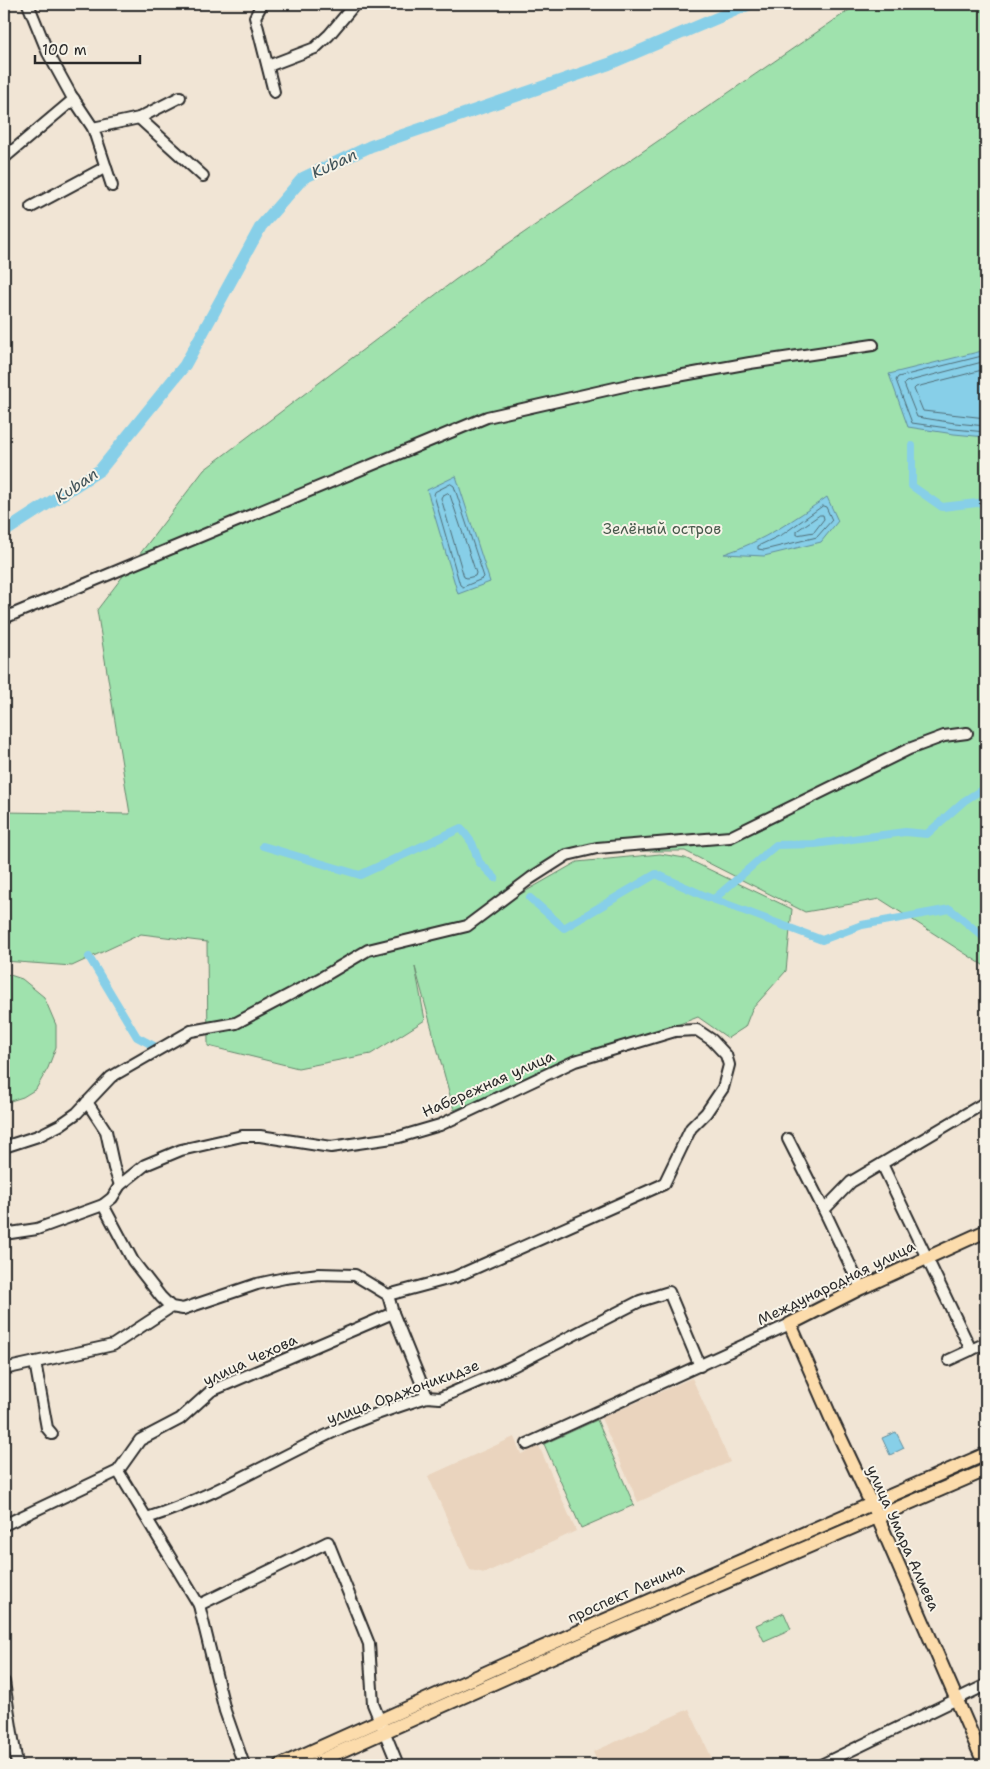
<svg xmlns="http://www.w3.org/2000/svg" width="990" height="1769" font-family="'Shantell Sans',sans-serif">
<style>
.built{fill:#ead4be}
.green{fill:#9fe2ad;stroke:#65866c}
.water{fill:#87cfe8;stroke:#628d9c}
.lines{fill:none;stroke-linecap:round;stroke-linejoin:round}
.shore{stroke:#506d77;stroke-width:1}
.canal{stroke:#87cfe8;stroke-width:8}
.river{stroke:#87cfe8;stroke-width:12}
.minor-casing{stroke:#2b2b2b;stroke-width:14}
.major-casing{stroke:#2b2b2b;stroke-width:16}
.minor{stroke:#f7f3e8;stroke-width:10}
.major{stroke:#fcdcac;stroke-width:12}
.labels{text-anchor:middle;stroke-width:4;stroke-linejoin:round;paint-order:stroke}
.park-label{font-size:15px;fill:#48594c;stroke:#f7f3e8}
.street-label{font-size:15px;fill:#2b2b2b;stroke:#f7f3e8}
.water-label{font-size:16px;font-style:italic;fill:#42545a;stroke:#f7f3e8}
</style>
<rect width="100%" height="100%" fill="#f1e5d5"/>
<filter id="ink" filterUnits="userSpaceOnUse"><feTurbulence type="fractalNoise" baseFrequency=".02" numOctaves="2"/><feDisplacementMap in="SourceGraphic" scale="10" xChannelSelector="R" yChannelSelector="G"/><feConvolveMatrix kernelMatrix="1 2 1 2 8 2 1 2 1" color-interpolation-filters="sRGB"/></filter>
<g filter="url(#ink)">
<!-- built -->
<g class="built">
<polygon points="692,1378 730,1462 638,1502 601,1418"/>
<polygon points="514,1437 521,1454 539,1446 576,1531 485,1573 470,1570 428,1476"/>
<polygon points="689,1709 715,1765 599,1765 593,1752"/>
</g>
<!-- green -->
<g class="green">
<polygon points="858,4 986,4 986,967 880,899 805,912 685,851 568,851 477,919 577,862 660,854 685,858 792,909 786,971 752,1009 745,1027 728,1038 698,1017 454,1110 415,967 425,1020 371,1054 298,1068 208,1046 207,942 141,934 72,966 4,961 4,812 130,814 97,610 204,470 455,280"/>
<polygon points="4,973 22,979 44,997 56,1025 56,1047 48,1068 36,1089 23,1097 4,1103"/>
<polygon points="597,1420 634,1505 581,1528 544,1444"/>
<polygon points="784,1613 791,1629 764,1641 756,1625"/>
</g>
<!-- water -->
<g class="water">
<polygon points="986,350 986,437 954,434 908,427 889,374"/>
<polygon points="456,476 490,582 458,594 427,490"/>
<path d="M827 497 838 521 821 542 764 556 724 554C764 541 793 520 827 497Z"/>
<polygon points="896,1432 904,1448 890,1455 882,1438"/>
</g>
<g class="lines">
<!-- shore -->
<g class="shore">
<polyline points="986,355 898,377 896,380 912,423 954,429 986,432"/>
<polyline points="986,361 906,382 904,384 917,417 955,423 986,426"/>
<polyline points="986,369 916,387 914,389 923,411 986,418"/>
<polygon points="451,484 454,486 484,577 482,579 463,587 460,585 434,495 435,492"/>
<polygon points="448,493 450,495 476,573 475,576 467,578 464,577 441,498 442,496"/>
<polygon points="823,506 826,507 832,520 817,537 764,550 758,549 758,546 783,534"/>
<polygon points="820,515 823,515 824,519 814,532 797,535 797,531"/>
</g>
<!-- canal -->
<g class="canal">
<polyline points="912,446 912,486 942,507 986,502"/>
<polyline points="263,846 360,875 461,828 472,843 479,862 495,878"/>
<polyline points="530,898 564,928 656,874 705,896 822,940 862,925 950,909 986,939"/>
<polyline points="714,899 776,845 815,844 905,832 927,834 964,801 986,787"/>
<polyline points="89,957 137,1037 156,1047"/>
</g>
<!-- river -->
<polyline class="river" points="4,532 100,470 185,365 261,226 303,178 371,146 609,64 750,4"/>
<defs>
<g id="minor">
<polyline points="28,4 48,53 71,95 93,128 112,186"/>
<polyline points="262,4 255,17 274,92"/>
<polyline points="268,66 315,48 329,35 355,4"/>
<polyline points="139,118 203,176"/>
<polyline points="93,128 139,118 180,97"/>
<polyline points="4,158 74,99"/>
<polyline points="31,207 106,167"/>
<polyline points="4,618 487,417 628,385 750,363 873,345"/>
<polyline points="87,1102 106,1131 114,1168 120,1185"/>
<polyline points="788,1139 824,1210 861,1288"/>
<polyline points="4,1147 38,1136 60,1125 77,1113 111,1077 191,1031 236,1023 319,979 368,950 467,926 531,878 567,855 597,848 730,837 909,749 944,736 967,733"/>
<polyline points="882,1164 971,1350"/>
<polyline points="103,1205 133,1261 161,1297 171,1307 183,1309 257,1284 285,1278 319,1274 355,1275 388,1295 393,1313 427,1397"/>
<polyline points="824,1210 851,1182 986,1102"/>
<polyline points="4,1234 37,1229 103,1205 112,1198 120,1185 145,1165 181,1150 242,1136 260,1136 331,1147 399,1137 440,1125 575,1061 675,1031 697,1030 712,1040 726,1055 729,1065 723,1088 706,1113 691,1128 664,1184 455,1277 388,1295"/>
<polyline points="949,1360 986,1343"/>
<polyline points="35,1362 47,1428 52,1434"/>
<polyline points="4,1369 113,1345 171,1307"/>
<polyline points="527,1444 790,1324"/>
<polyline points="118,1471 199,1605 225,1711 244,1765"/>
<path d="M147 1518C216 1496 278 1457 344 1427 371 1415 399 1406 427 1397L440 1398 509 1368 640 1301 669 1292 700 1366"/>
<polyline points="4,1525 118,1471 140,1440 180,1419 211,1391 393,1313"/>
<polyline points="199,1605 328,1542 369,1644 373,1704 398,1765"/>
<polyline points="4,1682 17,1765"/>
<polyline points="821,1765 986,1685"/>
</g>
<g id="major">
<polyline points="281,1765 532,1652 986,1454"/>
<polyline points="310,1765 552,1657 986,1470"/>
<polyline points="985,1765 878,1518 831,1418 790,1324 861,1288 986,1231"/>
</g>
</defs>
<!-- minor casing -->
<use href="#minor" class="minor-casing"/>
<!-- major casing -->
<use href="#major" class="major-casing"/>
<!-- minor -->
<use href="#minor" class="minor"/>
<!-- major -->
<use href="#major" class="major"/>
</g>
</g>
<g class="labels">
<!-- park labels -->
<g class="park-label">
<text x="662" y="534">Зелёный остров</text>
</g>
<!-- street labels -->
<g class="street-label">
<text transform="translate(488 1084) rotate(-24)" y="5">Набережная улица</text>
<text transform="translate(836 1283) rotate(-26)" y="5">Международная улица</text>
<text transform="translate(250 1360) rotate(-25)" y="5">улица Чехова</text>
<text transform="translate(403 1392) rotate(-20)" y="5">улица Орджоникидзе</text>
<text transform="translate(903 1538) rotate(66)" y="5">улица Умара Алиева</text>
<text transform="translate(626 1593) rotate(-24)" y="5">проспект Ленина</text>
</g>
<!-- water labels -->
<g class="water-label">
<text transform="translate(334 163) rotate(-25)" y="6">Kuban</text>
<text transform="translate(76 485) rotate(-34)" y="6">Kuban</text>
</g>
</g>
<!-- margin -->
<rect width="990" height="1769" fill="none" stroke="#f7f3e8" stroke-width="20"/>
<rect x="10" y="10" width="970" height="1749" fill="none" stroke="#2b2b2b" stroke-width="2" filter="url(#ink)"/>
<!-- scale -->
<path d="M35 55v8h105v-8" fill="none" stroke="#2b2b2b" stroke-width="2.5"/>
<text x="42" y="55" font-size="15" fill="#2b2b2b" stroke="#f7f3e8" stroke-width="4" paint-order="stroke">100 m</text>
</svg>
